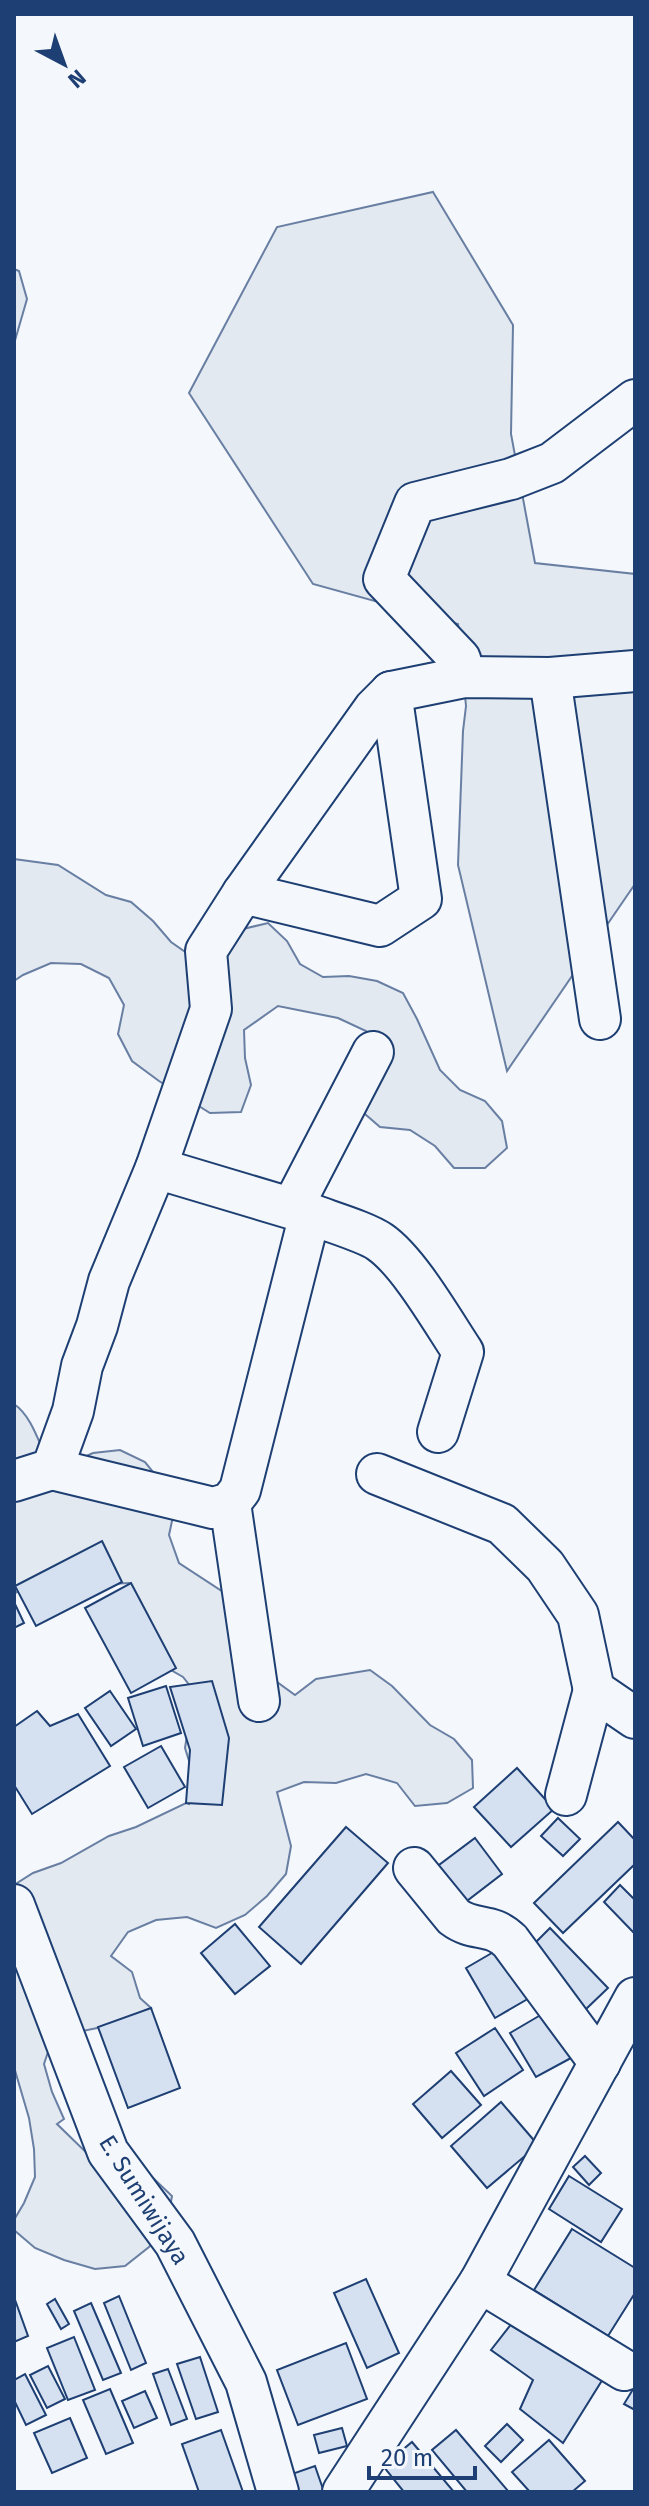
<svg xmlns="http://www.w3.org/2000/svg" width="649" height="2506" font-family="'Fira Sans',sans-serif">
<style>
.green{fill:#e3e9f0;stroke:#687fa3;stroke-width:2}
.building{fill:#d5e0f0;stroke:#1d3f73;stroke-width:2}
.lines{fill:none;stroke-linecap:round;stroke-linejoin:round}
.minor-casing{stroke:#1d3f73;stroke-width:44}
.minor{stroke:#f4f7fb;stroke-width:40}
.labels{text-anchor:middle;stroke-width:6;stroke-linejoin:round;paint-order:stroke}
.street-label{font-size:24px;fill:#1d3f73;stroke:#f4f7fb}
</style>
<rect width="100%" height="100%" fill="#f4f7fb"/>
<!-- green -->
<g class="green">
<polygon points="433,192 513,325 511,434 535,563 635,574 635,884 507,1071 458,865 463,731 466,706 458,624 313,584 189,393 277,227"/>
<polygon points="14,269 19,271 27,299 14,344"/>
<polygon points="14,859 58,865 106,895 131,902 153,921 171,942 194,958 239,930 268,923 287,941 300,964 323,977 349,976 377,981 403,993 417,1019 440,1070 460,1090 485,1101 502,1121 507,1148 485,1168 454,1168 435,1146 410,1130 380,1127 358,1108 380,1056 366,1031 338,1018 278,1006 244,1030 245,1058 251,1085 241,1112 210,1113 159,1081 132,1061 118,1034 124,1005 109,978 81,964 51,963 23,975 14,981"/>
<path d="M14 1404C30 1415 37 1437 45 1455L69 1464 93 1453 120 1450 145 1462 162 1483 175 1507 169 1535 179 1563 243 1605 273 1679 295 1695 316 1679 370 1670 392 1686 430 1725 454 1739 472 1760 473 1788 447 1803 415 1806 397 1783 366 1774 336 1783 304 1782 277 1792 291 1846 286 1874 267 1896 245 1915 216 1928 187 1917 156 1920 128 1932 111 1956 132 1972 140 1998 151 2008 112 2025 53 2037 44 2064 52 2092 64 2119 57 2124 98 2164 123 2174 151 2176 172 2196 167 2224 149 2247 125 2266 95 2269 64 2260 35 2248 14 2230V2220L24 2203 35 2177 34 2149 29 2118 14 2067V1885L33 1873 61 1863 109 1836 136 1827 186 1803 189 1804 194 1777 185 1748 194 1691 183 1677 157 1662 130 1583 23 1588 14 1594Z"/>
</g>
<!-- building -->
<g class="building">
<polygon points="102,1541 122,1582 36,1626 15,1586"/>
<polygon points="131,1583 176,1668 131,1693 85,1608"/>
<polygon points="14,1602 24,1623 14,1628"/>
<polygon points="212,1681 229,1738 222,1805 186,1803 190,1750 170,1687"/>
<polygon points="166,1686 181,1733 143,1746 128,1698"/>
<polygon points="110,1691 136,1729 111,1746 85,1708"/>
<polygon points="37,1711 50,1726 78,1714 110,1766 32,1814 14,1785 14,1727"/>
<polygon points="161,1746 185,1787 148,1808 124,1767"/>
<polygon points="517,1768 554,1809 511,1847 474,1807"/>
<polygon points="558,1818 580,1839 563,1856 541,1836"/>
<polygon points="618,1822 635,1840 635,1864 563,1933 534,1903"/>
<polygon points="346,1827 388,1863 301,1964 259,1927"/>
<polygon points="475,1838 502,1874 459,1907 431,1871"/>
<polygon points="620,1885 635,1900 635,1934 604,1902"/>
<polygon points="235,1924 270,1966 235,1994 201,1953"/>
<polygon points="550,1928 608,1988 585,2010 527,1951"/>
<polygon points="509,1943 538,1993 495,2018 466,1968"/>
<polygon points="151,2008 180,2088 128,2108 98,2027"/>
<polygon points="544,2013 571,2058 536,2077 510,2033"/>
<polygon points="495,2028 523,2070 484,2096 456,2053"/>
<polygon points="451,2071 481,2105 442,2138 413,2104"/>
<polygon points="501,2102 538,2145 487,2188 451,2146"/>
<polygon points="585,2156 601,2173 589,2185 573,2167"/>
<polygon points="569,2176 622,2209 601,2242 549,2209"/>
<polygon points="572,2229 635,2268 635,2293 608,2336 534,2290"/>
<polygon points="366,2279 399,2353 367,2368 334,2293"/>
<polygon points="119,2296 146,2363 131,2370 104,2303"/>
<polygon points="14,2297 28,2336 14,2342"/>
<polygon points="55,2299 69,2324 61,2329 47,2304"/>
<polygon points="91,2303 121,2373 103,2380 74,2311"/>
<polygon points="516,2318 606,2374 563,2443 520,2409 533,2380 491,2350"/>
<polygon points="74,2337 95,2390 68,2400 47,2348"/>
<polygon points="346,2343 367,2399 298,2425 277,2370"/>
<polygon points="200,2357 218,2412 196,2419 177,2364"/>
<polygon points="48,2366 65,2399 47,2408 30,2375"/>
<polygon points="168,2369 187,2419 171,2425 153,2374"/>
<polygon points="25,2374 46,2415 26,2425 14,2400 14,2380"/>
<polygon points="635,2386 635,2410 624,2404"/>
<polygon points="110,2389 133,2443 106,2454 83,2400"/>
<polygon points="145,2391 157,2418 134,2428 122,2401"/>
<polygon points="70,2418 87,2458 52,2473 34,2433"/>
<polygon points="507,2424 523,2440 501,2462 485,2446"/>
<polygon points="342,2428 347,2446 319,2453 314,2435"/>
<polygon points="221,2430 243,2492 199,2492 182,2444"/>
<polygon points="456,2430 509,2492 467,2492 432,2450"/>
<polygon points="549,2440 585,2481 572,2492 530,2492 512,2472"/>
<polygon points="412,2442 454,2492 404,2492 383,2466"/>
<polygon points="315,2466 324,2492 295,2492 289,2475"/>
</g>
<g class="lines">
<defs>
<g id="minor">
<polyline points="465,677 460,659 384,579 415,503 511,479 552,463 635,400"/>
<polyline points="550,678 600,1019"/>
<polyline points="243,893 380,926 421,899 391,692"/>
<polyline points="292,1208 373,1052"/>
<path d="M310 1214C328 1221 366 1232 380 1242 409 1262 443 1322 463 1352L438 1432"/>
<polyline points="52,1469 213,1508 230,1503 240,1490 310,1214 156,1168"/>
<polyline points="377,1474 502,1524 545,1566 578,1615 594,1690 635,1718"/>
<polyline points="14,1481 52,1469 73,1411 82,1366 97,1326 109,1281 156,1168 211,1009 206,951 243,893 374,709 391,692 465,677 550,678 635,671"/>
<polyline points="230,1503 259,1701"/>
<polyline points="566,1795 594,1690"/>
<path d="M414 1868 454 1917C474 1932 491 1922 510 1941L600 2063"/>
<polyline points="14,1905 108,2152 175,2243 246,2382 278,2492"/>
<polyline points="480,2282 624,2370"/>
<polyline points="343,2492 480,2282 635,1998"/>
</g>
</defs>
<!-- minor casing -->
<use href="#minor" class="minor-casing"/>
<!-- minor -->
<use href="#minor" class="minor"/>
</g>
<g class="labels">
<!-- street labels -->
<g class="street-label">
<text transform="translate(144 2200) rotate(58)" y="8">E. Sumiwijaya</text>
</g>
</g>
<!-- border -->
<rect width="649" height="2506" fill="none" stroke="#1d3f73" stroke-width="32"/>
<!-- north arrow -->
<g transform="translate(64 64) rotate(139)" stroke="#f4f7fb" stroke-width="6" paint-order="stroke">
<path d="M0-6L14 30L0 20L-14 30Z" fill="#1d3f73"/>
<text y="-12" font-size="22" font-weight="bold" text-anchor="middle" fill="#1d3f73">N</text>
</g>
<!-- scale -->
<path d="M369 2466v12h106v-12" fill="none" stroke="#1d3f73" stroke-width="4"/>
<text x="381" y="2466" font-size="24" fill="#1d3f73" stroke="#f4f7fb" stroke-width="6" paint-order="stroke">20 m</text>
</svg>
